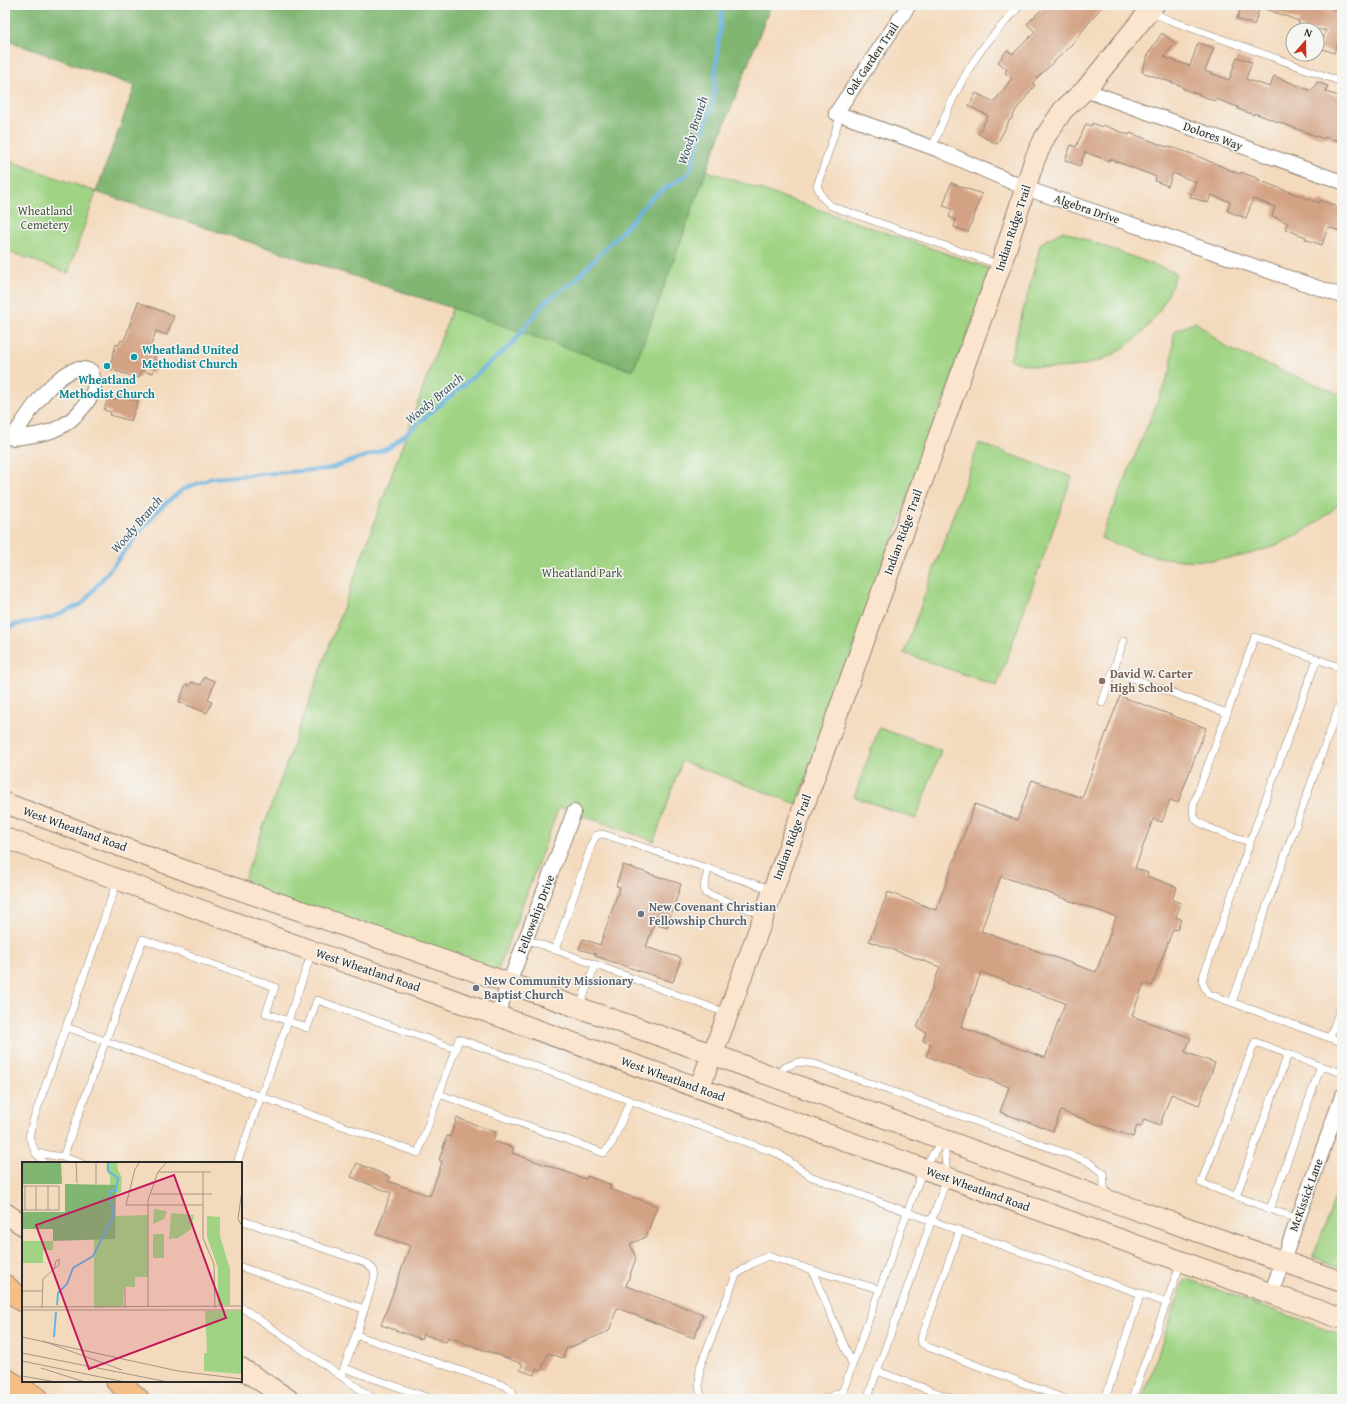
<svg xmlns="http://www.w3.org/2000/svg" width="1347" height="1404" font-family="'Gentium Book Plus',serif">
<style>
.green{fill:#a0d484;stroke:#668058}
.forest{fill:#80b672;stroke:#56704e}
.lines{fill:none;stroke-linecap:round;stroke-linejoin:round}
.stream{stroke:#6ab2e1;stroke-width:4}
.building{fill:#d3a284;fill-rule:evenodd}
.lane-casing{stroke:#908274;stroke-width:8}
.street-casing{stroke:#908274;stroke-width:16}
.secondary-casing{stroke:#908274;stroke-width:22}
.highway-casing{stroke:#908274;stroke-width:24}
.lane{stroke:#fff;stroke-width:7}
.street{stroke:#fff;stroke-width:14}
.secondary{stroke:#fbe5cf;stroke-width:20}
.highway{stroke:#f6be87;stroke-width:22}
.culture-dot{fill:#0f9aa8;stroke:#f6f6f2;stroke-width:1.5}
.education-dot{fill:#8d6e63;stroke:#f6f6f2;stroke-width:1.5}
.worship-dot{fill:#6b7280;stroke:#f6f6f2;stroke-width:1.5}
.labels{text-anchor:middle;stroke-width:3;stroke-linejoin:round;paint-order:stroke}
.street-label{font-size:12px;fill:#2b2b2b;stroke:#f6f6f2}
.park-label{font-size:12px;fill:#485541;stroke:#f6f6f2}
.culture-label{font-size:12px;font-weight:bold;fill:#0d838f;stroke:#f6f6f2;text-anchor:start}
.education-label{font-size:12px;font-weight:bold;fill:#785e54;stroke:#f6f6f2;text-anchor:start}
.worship-label{font-size:12px;font-weight:bold;fill:#5b616d;stroke:#f6f6f2;text-anchor:start}
.water-label{font-size:13px;font-style:italic;fill:#415a6b;stroke:#f6f6f2}
.inset-river{fill:none;stroke:#6ab2e1;stroke-width:2}
.inset-road{fill:none;stroke:#a49483;stroke-width:1}
.view{fill:#c2185b;fill-opacity:0.15;stroke:#c2185b;stroke-width:2}
.inset-edge{fill:none;stroke:#2b2b2b;stroke-width:2}
</style>
<rect width="100%" height="100%" fill="#f6f6f2"/>
<filter id="ink" filterUnits="userSpaceOnUse"><feTurbulence type="fractalNoise" baseFrequency=".025" numOctaves="2"/><feDisplacementMap in="SourceGraphic" scale="8" xChannelSelector="R" yChannelSelector="G"/><feConvolveMatrix kernelMatrix="1 2 1 2 8 2 1 2 1" color-interpolation-filters="sRGB"/></filter>
<filter id="wash" filterUnits="userSpaceOnUse"><feTurbulence type="fractalNoise" baseFrequency=".012" numOctaves="4" result="noise"/><feDisplacementMap in="SourceGraphic" scale="16" xChannelSelector="R" yChannelSelector="G"/><feGaussianBlur stdDeviation="0.9" result="paint"/><feColorMatrix in="noise" values="0 0 0 0 0 0 0 0 0 0 0 0 0 0 0 0 0 1.4 0 .05"/><feComposite in="paint" operator="in"/></filter>
<g filter="url(#wash)">
<rect width="100%" height="100%" fill="#f4dabd"/>
<!-- green -->
<g class="green">
<polygon points="5,159 96,192 68,273 5,250"/>
<polygon points="705,169 713,173 991,269 797,804 682,761 654,841 559,807 492,986 238,897 453,306"/>
<path d="M1063 231 1176 273C1153 349 1086 385 1010 360L1041 243Z"/>
<path d="M1196 322 1227 348 1342 395V501C1276 566 1183 577 1101 538L1171 369 1174 331Z"/>
<polygon points="979,443 1072,477 997,686 904,653"/>
<polygon points="879,728 941,750 916,819 854,797"/>
<polygon points="1342,1180 1342,1268 1313,1257"/>
<polygon points="1185,1278 1342,1335 1342,1399 1142,1399"/>
</g>
<!-- forest -->
<polygon class="forest" points="5,5 771,5 706,172 633,371 455,309 96,192 135,86 5,40"/>
<g class="lines">
<!-- stream -->
<polyline class="stream" points="5,631 14,625 50,618 82,604 159,509 183,489 212,478 328,469 389,448 511,345 545,302 574,281 628,225 651,198 689,173 713,102 722,5"/>
</g>
<g id="blocks">
<!-- building -->
<g class="building">
<polygon points="1046,5 1103,5 1072,44 1032,83 1035,85 1016,110 1011,120 1010,119 997,144 978,134 988,116 969,106 976,93 994,102 1012,78 1005,73 1007,69 998,62 1007,50 1013,54 1035,32 1027,24"/>
<polygon points="1242,5 1320,5 1342,12 1342,38 1340,37 1334,53 1320,48 1326,30 1310,30 1298,26 1299,21 1260,7 1254,25 1237,19"/>
<polygon points="1162,33 1175,43 1164,57 1190,66 1198,43 1214,48 1205,71 1229,80 1237,57 1252,62 1246,79 1270,87 1274,76 1312,91 1313,88 1314,88 1317,82 1328,86 1326,92 1342,97 1342,142 1325,137 1324,139 1254,113 1254,115 1238,109 1238,107 1216,99 1215,101 1182,88 1182,86 1142,72 1149,52"/>
<polygon points="1092,123 1102,127 1103,125 1129,135 1130,133 1167,147 1167,146 1192,154 1240,174 1241,172 1259,179 1258,180 1319,203 1320,200 1336,206 1335,208 1342,210 1342,232 1328,227 1322,245 1305,239 1306,237 1285,229 1288,223 1272,216 1275,207 1253,199 1246,218 1227,211 1230,202 1211,195 1208,203 1190,197 1196,182 1173,173 1168,186 1155,181 1156,177 1146,173 1110,159 1109,161 1085,152 1080,166 1065,160 1071,145 1076,147 1086,124 1091,126"/>
<polygon points="951,183 982,194 968,232 954,227 956,220 949,217 952,209 943,206"/>
<polygon points="138,302 174,316 167,335 156,331 149,351 156,354 154,360 157,361 153,373 150,372 150,373 142,370 139,378 109,369 116,344 119,345 121,340 124,341"/>
<polygon points="117,395 138,401 131,421 110,415 111,412 104,410 108,398 115,400"/>
<polygon points="204,677 215,681 208,700 212,702 207,713 179,702 186,684 189,686 191,682 201,685"/>
<path d="M1120 696 1206 728 1178 803 1170 800 1162 822 1153 819 1135 868 1148 873 1147 876 1177 887 1172 900 1181 903 1176 917 1181 919 1177 930 1173 929 1152 986 1144 983 1132 1016 1191 1038 1185 1052 1215 1063 1199 1105 1171 1094 1160 1125 1144 1119 1141 1127 1137 1126 1133 1137 1061 1111 1053 1131 1000 1112 1009 1087 926 1056 931 1044 923 1041 926 1032 917 1028 940 967 869 941 888 892 936 910 975 804 1017 820 1032 780 1082 798ZM1001 876 1116 917 1096 972 981 931ZM981 972 1065 1003 1045 1058 961 1027Z"/>
<polygon points="623,865 681,884 667,928 654,924 646,947 681,958 673,982 595,956 596,954 579,949 583,939 600,945 620,887 616,886"/>
<polygon points="457,1118 496,1132 493,1141 514,1148 512,1153 586,1179 587,1176 611,1185 610,1189 657,1206 646,1237 630,1244 636,1258 626,1286 703,1314 694,1338 617,1308 609,1331 566,1349 563,1358 548,1353 541,1371 536,1369 534,1375 520,1370 523,1364 448,1337 446,1342 423,1334 421,1339 381,1325 410,1246 376,1234 391,1193 351,1177 357,1163 390,1177 388,1181 430,1196 442,1162 439,1160 447,1136 450,1137"/>
</g>
</g>
</g>
<g filter="url(#ink)">
<use href="#blocks" fill-opacity="0" stroke="#908274" stroke-width="1"/>
<g class="lines">
<defs>
<g id="lane">
<polyline points="1152,12 1169,20 1342,82"/>
<polyline points="841,114 817,186 823,198 831,206 1000,265"/>
<path d="M932 148C946 113 960 79 982 49 994 33 1008 20 1020 5"/>
<polyline points="1317,659 1250,842 1202,980 1204,986 1209,994 1330,1038"/>
<polyline points="1113,671 1227,713"/>
<polyline points="1102,703 1124,640"/>
<path d="M1250 842C1239 838 1201 828 1195 818 1192 814 1193 808 1194 803L1255 637 1342 668"/>
<polyline points="708,869 704,887 705,893 764,915"/>
<polyline points="526,939 726,1013"/>
<polyline points="555,950 593,841 597,835 603,834 773,890"/>
<polyline points="1232,1002 1342,698"/>
<polyline points="1342,1003 1330,1038 1342,1042"/>
<polyline points="580,1006 595,965"/>
<polyline points="66,1027 418,1153 459,1039 779,1154 810,1176 932,1221 1167,1303"/>
<polyline points="779,1078 783,1068 798,1062 815,1064 1087,1161 1103,1173 1105,1197"/>
<polyline points="439,1094 604,1153 612,1143 630,1101"/>
<polyline points="36,1153 63,1157 81,1163"/>
<polyline points="63,1157 143,939 275,987 266,1013 307,1028 317,1000 456,1049"/>
<polyline points="44,1163 36,1153 29,1137 33,1121 117,882"/>
<polyline points="237,1163 288,1021 312,952"/>
<polyline points="1236,1196 1288,1054"/>
<polyline points="1270,1209 1201,1183 1255,1042 1321,1066"/>
<polyline points="1298,1219 1270,1209 1321,1066 1342,1073"/>
<path d="M241 1220 366 1263C372 1268 376 1270 374 1279L356 1335"/>
<polyline points="960,1230 921,1339 922,1343 928,1347 1065,1399"/>
<polyline points="241,1267 364,1309"/>
<polyline points="812,1270 852,1364"/>
<polyline points="241,1307 374,1399"/>
<polyline points="344,1368 432,1399"/>
<polyline points="877,1371 954,1399"/>
<polyline points="341,1376 356,1335 506,1386 512,1391 514,1396 513,1399"/>
<polyline points="701,1399 699,1385 700,1367 736,1275 751,1264 768,1256 812,1270 879,1289"/>
<polyline points="825,1399 843,1391"/>
<polyline points="840,1399 923,1169 942,1141"/>
<polyline points="867,1399 947,1178 944,1142"/>
<polyline points="1105,1399 1141,1293"/>
<polyline points="1132,1399 1181,1262"/>
</g>
<g id="street">
<polyline points="909,5 836,113 939,150 1025,188 1342,296"/>
<polyline points="1085,90 1342,182"/>
<path d="M76 369H84L91 371C97 387 95 391 85 405 65 432 43 435 12 438 28 415 48 379 76 369Z"/>
<polyline points="497,1015 574,812"/>
<polyline points="1271,1294 1342,1096"/>
</g>
<g id="secondary">
<polyline points="5,803 186,871 712,1054 1105,1199 1342,1282"/>
<polyline points="5,838 312,951 437,994 1342,1319"/>
<polyline points="699,1088 728,1014 1001,265 1034,161 1045,137 1063,110 1085,90 1154,5"/>
<polyline points="5,1213 23,1225"/>
<polyline points="241,1368 288,1399"/>
</g>
<g id="highway">
<polyline points="5,1286 23,1301"/>
<polyline points="5,1379 38,1399"/>
<polyline points="117,1381 138,1399"/>
</g>
</defs>
<!-- lane casing -->
<use href="#lane" class="lane-casing"/>
<!-- street casing -->
<use href="#street" class="street-casing"/>
<!-- secondary casing -->
<use href="#secondary" class="secondary-casing"/>
<!-- highway casing -->
<use href="#highway" class="highway-casing"/>
<!-- lane -->
<use href="#lane" class="lane"/>
<!-- street -->
<use href="#street" class="street"/>
<!-- secondary -->
<use href="#secondary" class="secondary"/>
<!-- highway -->
<use href="#highway" class="highway"/>
</g>
</g>
<!-- markers -->
<g class="culture-dot">
<circle cx="134" cy="357" r="4"/>
<circle cx="107" cy="366" r="4"/>
</g>
<circle class="education-dot" cx="1102" cy="681" r="4"/>
<g class="worship-dot">
<circle cx="641" cy="914" r="4"/>
<circle cx="476" cy="988" r="4"/>
</g>
<g class="labels">
<!-- street labels -->
<g class="street-label">
<text transform="translate(872 59) rotate(-56)" y="4">Oak Garden Trail</text>
<text transform="translate(1213 136) rotate(20)" y="4">Dolores Way</text>
<text transform="translate(1087 209) rotate(19)" y="4">Algebra Drive</text>
<text transform="translate(1013 228) rotate(-72)" y="4">Indian Ridge Trail</text>
<text transform="translate(903 532) rotate(-70)" y="4">Indian Ridge Trail</text>
<text transform="translate(75 829) rotate(20)" y="4">West Wheatland Road</text>
<text transform="translate(792 837) rotate(-70)" y="4">Indian Ridge Trail</text>
<text transform="translate(536 914) rotate(-69)" y="4">Fellowship Drive</text>
<text transform="translate(368 970) rotate(19)" y="4">West Wheatland Road</text>
<text transform="translate(673 1079) rotate(20)" y="4">West Wheatland Road</text>
<text transform="translate(978 1189) rotate(20)" y="4">West Wheatland Road</text>
<text transform="translate(1306 1195) rotate(-70)" y="4">McKissick Lane</text>
</g>
<!-- park labels -->
<g class="park-label">
<text x="45" y="215">Wheatland<tspan x="45" dy="14">Cemetery</tspan></text>
<text x="582" y="577">Wheatland Park</text>
</g>
<!-- culture labels -->
<g class="culture-label">
<text x="142" y="354">Wheatland United<tspan x="142" dy="14">Methodist Church</tspan></text>
<text x="107" y="384" text-anchor="middle">Wheatland<tspan x="107" dy="14">Methodist Church</tspan></text>
</g>
<!-- education labels -->
<g class="education-label">
<text x="1110" y="678">David W. Carter<tspan x="1110" dy="14">High School</tspan></text>
</g>
<!-- worship labels -->
<g class="worship-label">
<text x="649" y="911">New Covenant Christian<tspan x="649" dy="14">Fellowship Church</tspan></text>
<text x="484" y="985">New Community Missionary<tspan x="484" dy="14">Baptist Church</tspan></text>
</g>
<!-- water labels -->
<g class="water-label">
<text transform="translate(692 130) rotate(-72)" y="5">Woody Branch</text>
<text transform="translate(434 398) rotate(-40)" y="5">Woody Branch</text>
<text transform="translate(136 524) rotate(-49)" y="5">Woody Branch</text>
</g>
</g>
<!-- overview -->
<g transform="translate(22 1162)">
<rect width="220" height="220" fill="#f4dabd"/>
<path d="M85 0H95L96 8 100 16 99 30 93 33 94 23H88V14L84 7ZM132 47 145 49 142 57 131 62ZM149 51 172 53 169 67 156 76 147 77ZM126 53V115H113V125H102L101 145 72 146V77L93 54ZM185 54 198 55V74L208 107V143H196V106L185 75ZM131 72H142V96H131ZM0 79H31V88H21V101H0ZM183 149H220V212L182 209V191H185Z" fill="#a0d484"/>
<path d="M0 0H39L40 22H0ZM43 22 94 23 93 77 31 79V67H0V50H43Z" fill="#80b672"/>
<path class="inset-river" d="M35 143 36 131 45 122 51 106 71 94 91 55 88 29H94L96 16 86 9V0M32 175 34 150"/>
<path class="inset-road" d="M54 0 55 21M118 0 113 7 104 43H181M136 10H189M181 10V76L192 102 193 146M74 22V0M0 24H37V48H0M3 24V48M26 24V48M14 25V48M220 28 216 57 220 64M129 32H190M220 84V98M37 97V103L32 107 34 99ZM0 129H20M0 145 220 144M126 145V38L136 10 145 0M20 146 21 117 32 107M103 146V125M0 148H220M0 175 156 209 220 217M21 179 100 208M0 191 146 220M0 199 103 220M19 206 63 220M0 214 34 220"/>
<path class="view" d="M152 13 204 156 67 207 14 63Z"/>
<rect width="220" height="220" class="inset-edge"/>
</g>
<!-- margin -->
<rect width="1347" height="1404" fill="none" stroke="#f6f6f2" stroke-width="20"/>
<!-- north arrow -->
<g transform="translate(1305 42) rotate(20)"><circle r="19" fill="#f6f6f2" stroke="#a5a5a2"/>
<path d="M0-3L7 15L0 10L-7 15Z" fill="#c8321e"/>
<text y="-6" font-size="11" font-weight="bold" text-anchor="middle" fill="#2b2b2b">N</text>
</g>
</svg>
